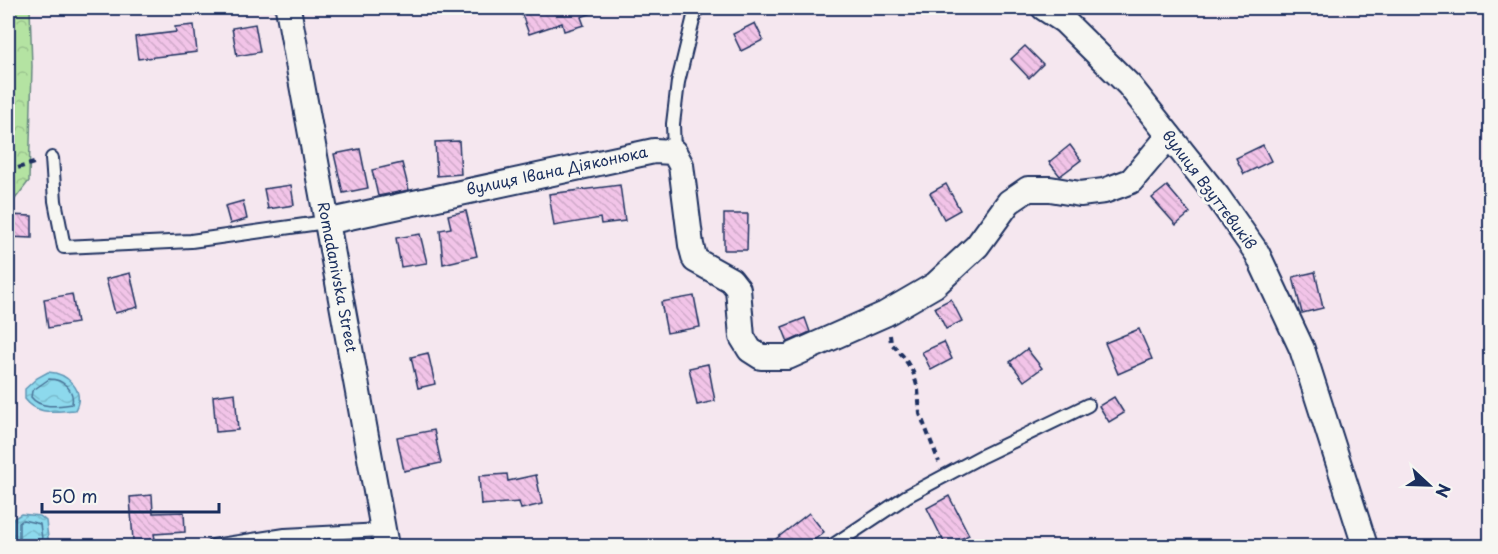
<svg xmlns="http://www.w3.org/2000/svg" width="1498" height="554" font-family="'Playpen Sans',sans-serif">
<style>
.forest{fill:url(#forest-crowns);stroke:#688980;stroke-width:1.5}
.water{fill:url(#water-waves);stroke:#5f95b4;stroke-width:1.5}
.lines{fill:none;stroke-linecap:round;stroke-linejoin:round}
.shore{stroke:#497397;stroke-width:1.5}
.building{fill:url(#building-back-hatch);stroke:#1b2f5e;stroke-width:1.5}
.lane-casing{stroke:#1b2f5e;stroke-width:16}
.street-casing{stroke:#1b2f5e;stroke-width:28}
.path{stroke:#1b2f5e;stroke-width:4;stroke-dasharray:6 4.5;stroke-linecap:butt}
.lane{stroke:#f6f6f2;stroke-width:12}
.street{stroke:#f6f6f2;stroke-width:24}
.labels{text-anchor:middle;stroke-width:6;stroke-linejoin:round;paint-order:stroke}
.street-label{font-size:15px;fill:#1b2f5e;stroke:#f6f6f2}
</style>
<defs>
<pattern id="forest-crowns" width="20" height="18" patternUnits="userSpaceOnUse" patternTransform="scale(1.5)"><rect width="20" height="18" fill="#b4e3a2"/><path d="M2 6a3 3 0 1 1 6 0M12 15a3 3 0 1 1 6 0" fill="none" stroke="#9ac38e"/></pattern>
<pattern id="water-waves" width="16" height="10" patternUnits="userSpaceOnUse" patternTransform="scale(1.5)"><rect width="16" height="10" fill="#8dd9ed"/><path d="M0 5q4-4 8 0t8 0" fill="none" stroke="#79bbce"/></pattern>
<pattern id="building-back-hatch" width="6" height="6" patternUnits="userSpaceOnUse" patternTransform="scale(1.5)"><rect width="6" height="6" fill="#f2c4e8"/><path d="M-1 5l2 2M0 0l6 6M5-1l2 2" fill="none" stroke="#cfa9c9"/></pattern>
</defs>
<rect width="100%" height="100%" fill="#f5e7ef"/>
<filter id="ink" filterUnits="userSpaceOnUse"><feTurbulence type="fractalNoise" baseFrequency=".0167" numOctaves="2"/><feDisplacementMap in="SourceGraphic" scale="12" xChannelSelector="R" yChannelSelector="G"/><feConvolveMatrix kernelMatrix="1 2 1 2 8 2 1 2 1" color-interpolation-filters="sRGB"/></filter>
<g filter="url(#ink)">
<!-- forest -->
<polygon class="forest" points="8,8 30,8 32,66 29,181 8,208"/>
<!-- water -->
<g class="water">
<path d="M48 372C67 373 86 390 75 410 55 411 38 416 25 399V389L37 378Z"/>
<polygon points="21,514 40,516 46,521 49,546 13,546 13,519"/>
</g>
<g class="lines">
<!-- shore -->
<g class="shore">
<path d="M49 379C63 379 75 390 72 404 58 406 40 409 31 397L32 391Z"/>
<polyline points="19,546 19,523 23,520 40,524 43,546"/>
</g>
</g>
<!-- building -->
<g class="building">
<polygon points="532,8 598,8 598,11 581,17 584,25 564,31 562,23 529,34 521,12"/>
<polygon points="755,23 763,40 741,51 733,34"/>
<polygon points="255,24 260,52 237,56 232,28"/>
<polygon points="194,25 197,52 138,59 135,37 176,32 175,27"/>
<polygon points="1025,46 1043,64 1029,78 1011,59"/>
<polygon points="459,141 461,174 437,176 435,142"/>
<polygon points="1070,145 1081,160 1060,176 1049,162"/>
<polygon points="1263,145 1271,161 1244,174 1236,158"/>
<polygon points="360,149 368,188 343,193 334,154"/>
<polygon points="402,163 409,190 378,196 372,170"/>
<polygon points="946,184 960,210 944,219 930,193"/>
<polygon points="291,185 294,205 268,209 264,189"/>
<polygon points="620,185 625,221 601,224 600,218 554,226 549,194"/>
<polygon points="1167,186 1190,213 1176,225 1152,198"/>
<polygon points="243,201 247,219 230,224 225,206"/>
<polygon points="466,211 477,256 443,264 440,230 451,228 448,215"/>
<polygon points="724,214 748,214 747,250 724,250"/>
<polygon points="8,215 32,216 32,238 8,237"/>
<polygon points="420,234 427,263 401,267 396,238"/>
<polygon points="1315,272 1323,308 1302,313 1293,277"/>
<polygon points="130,273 138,307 115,313 106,279"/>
<polygon points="72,294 77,323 48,328 44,299"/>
<polygon points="694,296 700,327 667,333 661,302"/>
<polygon points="951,299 962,321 946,329 935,307"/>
<polygon points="805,318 810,332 788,342 782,327"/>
<polygon points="1139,329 1152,359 1118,374 1105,343"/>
<polygon points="944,342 952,359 931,370 922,352"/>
<polygon points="1027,349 1042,368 1024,381 1010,362"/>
<polygon points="428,353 435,384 418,388 411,357"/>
<polygon points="708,364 715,401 697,405 689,368"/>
<polygon points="235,393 238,430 216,432 213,396"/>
<polygon points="1114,397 1124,413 1109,422 1099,406"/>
<polygon points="434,430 441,463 404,471 397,437"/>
<polygon points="507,474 508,481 536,475 542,504 521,509 519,502 481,505 479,476"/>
<polygon points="152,495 153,513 184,512 185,532 154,534 155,539 133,541 130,497"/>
<polygon points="949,496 969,535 946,546 927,508"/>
<polygon points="809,513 824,532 807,546 767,546"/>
</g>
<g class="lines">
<defs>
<g id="lane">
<polyline points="674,152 673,124 678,82 696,8"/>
<polyline points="52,158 55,201 64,247 191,241 326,222"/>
<polyline points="213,546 285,535 382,530"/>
<polyline points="832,546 907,496 982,456 1088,405"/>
</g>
<g id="street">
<polyline points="288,8 386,546"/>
<polyline points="1044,8 1064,21 1129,85 1217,196 1257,253 1302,349 1365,546"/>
<polyline points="326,222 654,151 674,152 681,165 691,245 695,260 731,280 738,289 742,337 750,350 761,357 788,357 885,314 935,285 977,246 1009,202 1028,189 1050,189 1080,194 1104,191 1131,181 1169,136"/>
</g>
</defs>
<!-- lane casing -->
<use href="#lane" class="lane-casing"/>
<!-- street casing -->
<use href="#street" class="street-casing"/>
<!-- path -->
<g class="path">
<polyline points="8,171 37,162"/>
<polyline points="890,335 891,343 903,356 913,372 918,389 920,414 939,462"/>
</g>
<!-- lane -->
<use href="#lane" class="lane"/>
<!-- street -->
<use href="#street" class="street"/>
</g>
</g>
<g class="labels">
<!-- street labels -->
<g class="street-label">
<text transform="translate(557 171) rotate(-12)" y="5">вулиця Івана Діяконюка</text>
<text transform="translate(1209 190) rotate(53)" y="5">вулиця Взуттєвиків</text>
<text transform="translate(337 277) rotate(79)" y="5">Romadanivska Street</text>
</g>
</g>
<!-- margin -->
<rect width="1498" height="554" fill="none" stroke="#f6f6f2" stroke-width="30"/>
<rect x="15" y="15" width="1468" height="524" fill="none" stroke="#1b2f5e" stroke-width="2" filter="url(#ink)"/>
<!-- north arrow -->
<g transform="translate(1429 485) rotate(112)" stroke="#f6f6f2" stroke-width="4.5" paint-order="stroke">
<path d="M0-4.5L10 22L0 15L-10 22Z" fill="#1b2f5e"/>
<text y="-9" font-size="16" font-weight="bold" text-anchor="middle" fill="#1b2f5e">N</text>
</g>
<!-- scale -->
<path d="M42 503v9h177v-9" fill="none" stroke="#1b2f5e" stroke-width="3"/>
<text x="51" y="503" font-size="18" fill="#1b2f5e" stroke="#f6f6f2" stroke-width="4.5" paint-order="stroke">50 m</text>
</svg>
